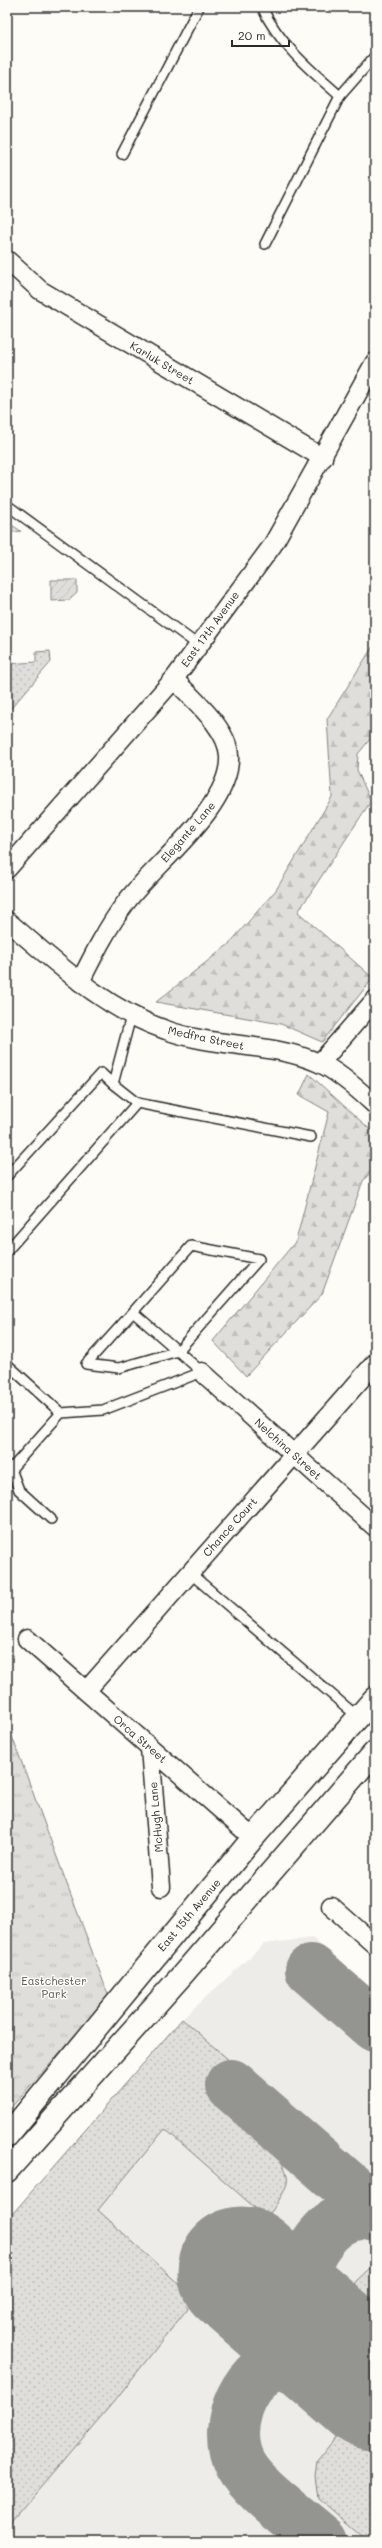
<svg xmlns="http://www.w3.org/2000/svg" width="382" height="2548" font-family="Mali,sans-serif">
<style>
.built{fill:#edece8}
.grass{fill:url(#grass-dots);stroke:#858482}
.forest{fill:url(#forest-firs);stroke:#858482}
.park{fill:url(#park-tufts);stroke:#858482}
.garden{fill:url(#garden-furrows);stroke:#858482}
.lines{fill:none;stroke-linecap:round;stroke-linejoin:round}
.taxiway{stroke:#949491;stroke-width:52}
.runway{stroke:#949491;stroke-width:129}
.lane-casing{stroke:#2b2b2b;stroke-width:12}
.street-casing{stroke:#2b2b2b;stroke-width:21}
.secondary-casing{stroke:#2b2b2b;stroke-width:25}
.lane{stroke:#fdfcf7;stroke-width:9}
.street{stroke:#fdfcf7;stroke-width:18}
.secondary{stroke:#fdfcf7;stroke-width:22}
.labels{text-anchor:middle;stroke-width:3;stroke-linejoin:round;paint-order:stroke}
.street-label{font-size:11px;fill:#2b2b2b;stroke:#fdfcf7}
.park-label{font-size:11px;fill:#585857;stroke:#fdfcf7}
</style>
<defs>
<pattern id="grass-dots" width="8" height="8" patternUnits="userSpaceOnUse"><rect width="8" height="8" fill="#dfdeda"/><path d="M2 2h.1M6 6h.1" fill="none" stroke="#c0bfbb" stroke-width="1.8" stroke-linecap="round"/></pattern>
<pattern id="forest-firs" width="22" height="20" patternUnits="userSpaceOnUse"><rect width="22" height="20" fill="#dfdeda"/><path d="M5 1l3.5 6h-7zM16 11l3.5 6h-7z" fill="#c0bfbb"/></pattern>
<pattern id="park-tufts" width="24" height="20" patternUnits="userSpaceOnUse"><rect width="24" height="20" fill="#dfdeda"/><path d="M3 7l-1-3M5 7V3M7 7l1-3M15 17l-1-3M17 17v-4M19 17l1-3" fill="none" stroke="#c0bfbb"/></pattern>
<pattern id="garden-furrows" width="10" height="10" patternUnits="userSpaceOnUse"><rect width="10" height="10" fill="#dfdeda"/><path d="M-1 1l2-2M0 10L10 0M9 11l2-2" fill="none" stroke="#c0bfbb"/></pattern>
</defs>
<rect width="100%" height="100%" fill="#fdfcf7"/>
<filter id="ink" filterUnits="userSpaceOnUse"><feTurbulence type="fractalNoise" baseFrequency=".025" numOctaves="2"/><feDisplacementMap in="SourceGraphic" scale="8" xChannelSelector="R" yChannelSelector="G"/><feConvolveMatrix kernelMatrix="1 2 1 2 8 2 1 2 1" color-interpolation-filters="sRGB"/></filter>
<g filter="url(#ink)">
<!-- built -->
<polygon class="built" points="312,1938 375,1991 375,2541 7,2541 7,2220 182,2019 264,1944"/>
<!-- grass -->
<g class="grass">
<polygon points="50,651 51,662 7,713 7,664 36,662 36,652"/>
<path d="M182 2019 230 2061 205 2091C225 2109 293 2155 287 2183 285 2192 277 2203 272 2211L263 2215 165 2129 98 2210 195 2299 116 2399 7 2527V2220Z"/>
<polygon points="372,2266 375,2266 375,2325 351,2304 347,2295 351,2286"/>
<polygon points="347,2434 362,2434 375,2442 375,2541 368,2541 318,2498 315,2476 317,2461 336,2437"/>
</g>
<!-- forest -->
<g class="forest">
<polygon points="375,643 375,733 358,754 357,770 371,801 298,912 373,978 322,1042 281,1024 156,1002 229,944 276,890 332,797 327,719"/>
<polygon points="309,1074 375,1134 375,1167 363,1181 322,1294 246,1376 213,1341 296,1241 329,1112 299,1095"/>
</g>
<!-- park -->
<polygon class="park" points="7,1723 109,1997 7,2112"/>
<!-- garden -->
<g class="garden">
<polygon points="7,522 21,531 7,533"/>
<polygon points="51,580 77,580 77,593 69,600 51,601"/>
</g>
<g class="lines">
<!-- taxiway -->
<g class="taxiway">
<polyline points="311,1970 375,2026"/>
<polyline points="231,2085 375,2210"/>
<path d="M318 2337C311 2326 302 2314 300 2301 295 2264 332 2202 375 2216"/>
<path d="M322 2541C300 2521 253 2489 240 2464 219 2423 248 2366 293 2355 311 2351 327 2356 344 2360"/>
</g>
<!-- runway -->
<polyline class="runway" points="242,2271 375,2386"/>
<defs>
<g id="lane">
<path d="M262 7C278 43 310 70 340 96L265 244"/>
<polyline points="340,96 375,56"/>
<polyline points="122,154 199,7"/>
<polyline points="7,505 198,645"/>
<polyline points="131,1016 113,1084 137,1103"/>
<polyline points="7,1176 101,1073 113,1084"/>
<polyline points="7,1251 137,1103 311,1137"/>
<polyline points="7,1364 61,1413"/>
<polyline points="7,1465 11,1469 61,1413 103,1410 202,1372 133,1312 191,1246 259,1259 178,1351 119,1368 86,1364 133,1312"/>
<polyline points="11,1469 19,1490 51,1519"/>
<polyline points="190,1573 358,1717"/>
</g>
<g id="street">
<polyline points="7,260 40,290 323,458"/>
<polyline points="7,869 174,679 272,546 375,362"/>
<path d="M7 921C56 962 104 1009 166 1030 215 1048 271 1042 319 1063 336 1070 361 1092 375 1105"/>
<path d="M80 982C94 954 108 926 127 901 156 863 232 806 229 756 228 728 192 699 174 679"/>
<polyline points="320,1063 375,1000"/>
<polyline points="202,1372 375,1527"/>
<polyline points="27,1639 253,1838"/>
<polyline points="86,1691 375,1363"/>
<polyline points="150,1748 161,1887"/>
<polyline points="331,1906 375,1945"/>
</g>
<g id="secondary">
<polyline points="7,2136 253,1838 375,1698"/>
<polyline points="7,2171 183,1974 375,1752"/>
</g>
</defs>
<!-- lane casing -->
<use href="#lane" class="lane-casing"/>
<!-- street casing -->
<use href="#street" class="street-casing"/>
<!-- secondary casing -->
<use href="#secondary" class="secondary-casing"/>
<!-- lane -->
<use href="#lane" class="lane"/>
<!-- street -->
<use href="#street" class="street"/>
<!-- secondary -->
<use href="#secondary" class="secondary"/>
</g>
</g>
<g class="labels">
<!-- street labels -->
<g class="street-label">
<text transform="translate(162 363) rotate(31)" y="4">Karluk Street</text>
<text transform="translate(210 629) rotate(-54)" y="4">East 17th Avenue</text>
<text transform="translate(188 832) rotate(-49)" y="4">Elegante Lane</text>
<text transform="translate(206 1038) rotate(12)" y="4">Medfra Street</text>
<text transform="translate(288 1449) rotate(42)" y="4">Nelchina Street</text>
<text transform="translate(230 1527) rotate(-48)" y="4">Chance Court</text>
<text transform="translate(140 1739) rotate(41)" y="4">Orca Street</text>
<text transform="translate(156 1817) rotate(-95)" y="4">McHugh Lane</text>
<text transform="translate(189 1915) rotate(-50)" y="4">East 15th Avenue</text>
</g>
<!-- park labels -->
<g class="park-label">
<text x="54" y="1985">Eastchester<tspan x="54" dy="13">Park</tspan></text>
</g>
</g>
<!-- margin -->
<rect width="382" height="2548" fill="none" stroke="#fdfcf7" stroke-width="24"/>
<rect x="12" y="12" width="358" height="2524" fill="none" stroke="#2b2b2b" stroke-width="1.5" filter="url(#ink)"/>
<!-- scale -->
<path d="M232 40v6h57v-6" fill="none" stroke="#2b2b2b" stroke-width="2"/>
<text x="238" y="40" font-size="12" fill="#2b2b2b" stroke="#fdfcf7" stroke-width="3" paint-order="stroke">20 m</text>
</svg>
